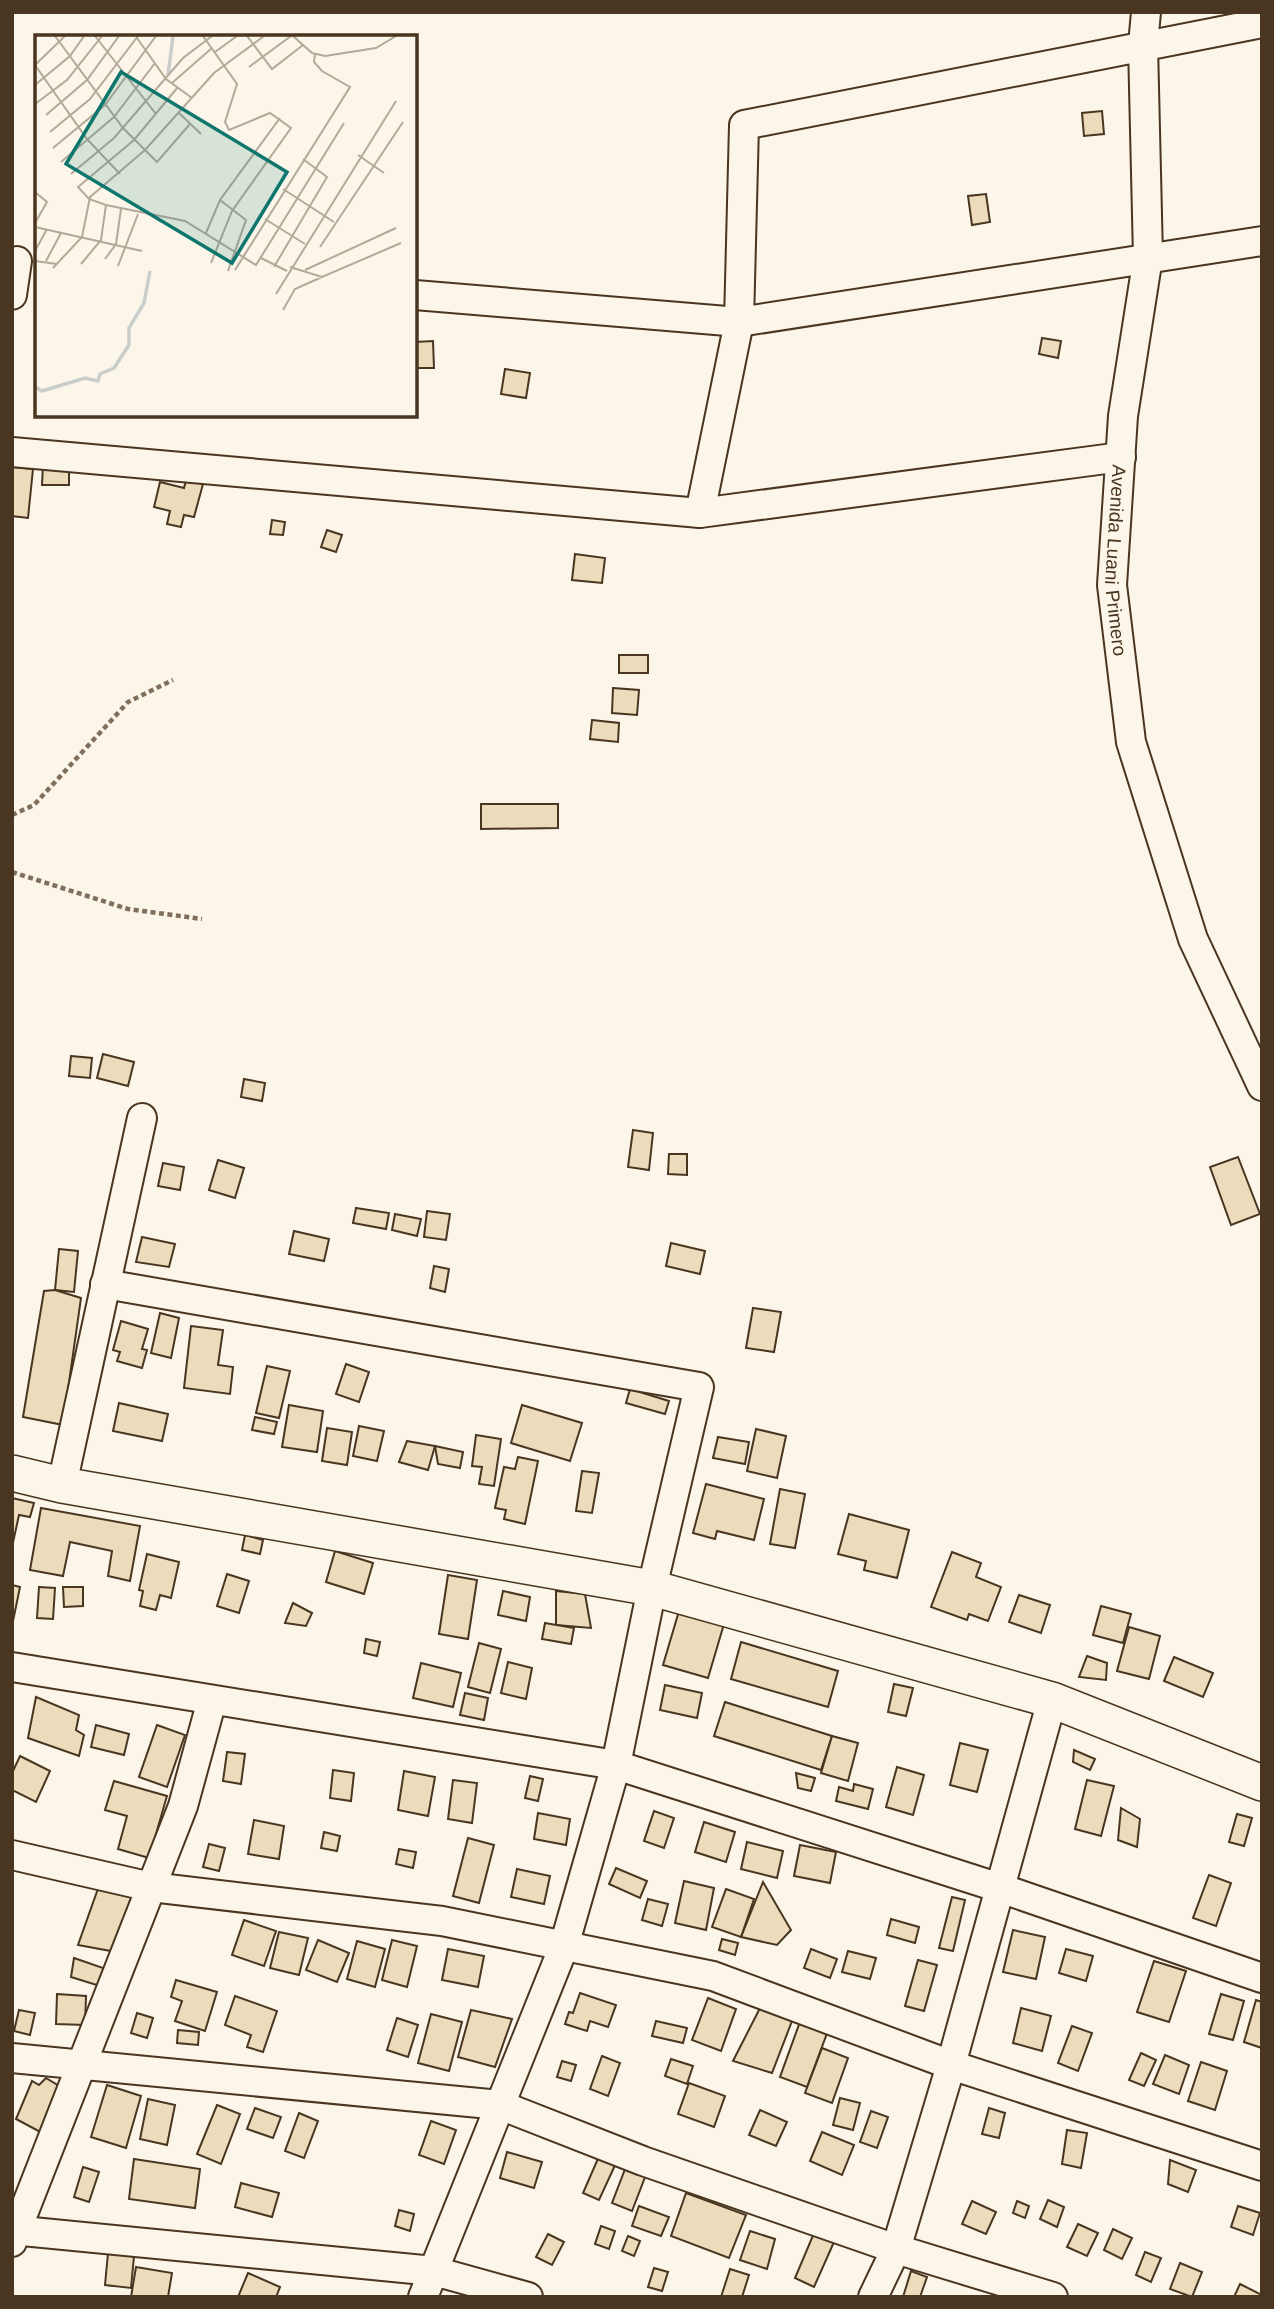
<svg xmlns="http://www.w3.org/2000/svg" width="1274" height="2309" font-family="Arial,sans-serif">
<style>
.building{fill:#ecdcbc;stroke:#4a3520;stroke-width:2}
.lines{fill:none;stroke-linecap:round;stroke-linejoin:round}
.minor-casing{stroke:#4a3520;stroke-width:32}
.tertiary-casing{stroke:#4a3520;stroke-width:38}
.path{stroke:#7f6f5c;stroke-width:4.5;stroke-dasharray:5 3.5;stroke-linecap:butt}
.minor{stroke:#fbf6e9;stroke-width:28}
.tertiary{stroke:#fbf6e9;stroke-width:35}
.labels{text-anchor:middle;stroke-width:5;stroke-linejoin:round;paint-order:stroke}
.street-label{font-size:19px;fill:#4a3520;stroke:#fbf6e9}
.inset-river{fill:none;stroke:#c9cecd;stroke-width:3.5}
.inset-road{fill:none;stroke:#b4a999;stroke-width:2}
.view{fill:#0f766e;fill-opacity:0.15;stroke:#0f766e;stroke-width:3.5}
.inset-edge{fill:none;stroke:#4a3520;stroke-width:3.5}
</style>
<rect width="100%" height="100%" fill="#fbf6e9"/>
<!-- building -->
<g class="building">
<polygon points="1102,111 1104,134 1084,136 1082,113"/>
<polygon points="986,194 990,222 972,225 968,196"/>
<polygon points="1042,338 1061,341 1058,358 1039,354"/>
<polygon points="433,341 434,368 415,368 415,342"/>
<polygon points="505,369 530,373 526,398 501,394"/>
<polygon points="43,465 69,465 69,485 42,485"/>
<polygon points="12,467 33,469 28,518 12,516"/>
<polygon points="186,480 203,484 194,517 184,515 181,527 167,524 170,511 154,507 160,482 184,488"/>
<polygon points="272,520 285,522 283,535 270,534"/>
<polygon points="327,530 342,535 336,552 321,547"/>
<polygon points="575,554 605,558 602,583 572,580"/>
<rect x="619" y="655" width="29" height="18"/>
<polygon points="613,688 639,690 637,715 612,713"/>
<polygon points="592,720 619,723 618,742 590,739"/>
<polygon points="481,804 558,804 558,828 481,829"/>
<polygon points="103,1054 134,1062 128,1086 97,1078"/>
<polygon points="71,1056 92,1058 90,1078 69,1076"/>
<polygon points="244,1079 265,1083 262,1101 241,1097"/>
<polygon points="633,1130 653,1133 649,1170 628,1167"/>
<polygon points="669,1154 687,1154 687,1175 668,1174"/>
<polygon points="1238,1157 1260,1214 1231,1225 1210,1167"/>
<polygon points="218,1160 244,1168 235,1198 209,1190"/>
<polygon points="163,1163 184,1167 180,1190 158,1186"/>
<polygon points="356,1208 389,1213 386,1229 353,1223"/>
<polygon points="427,1211 450,1214 446,1240 424,1237"/>
<polygon points="395,1214 421,1219 417,1236 392,1230"/>
<polygon points="294,1231 329,1239 324,1261 289,1254"/>
<polygon points="142,1237 175,1244 169,1267 136,1262"/>
<polygon points="671,1243 705,1251 700,1274 666,1266"/>
<polygon points="59,1249 78,1251 74,1292 55,1290"/>
<polygon points="434,1266 449,1269 445,1292 430,1288"/>
<polygon points="55,1290 81,1298 63,1425 23,1417 44,1291"/>
<polygon points="753,1308 781,1312 774,1352 746,1348"/>
<polygon points="160,1313 179,1318 171,1358 151,1353"/>
<polygon points="121,1321 148,1329 142,1349 147,1350 142,1368 117,1361 120,1352 113,1350"/>
<polygon points="191,1326 223,1330 218,1365 233,1367 230,1394 184,1388"/>
<polygon points="346,1364 369,1372 359,1402 336,1394"/>
<polygon points="267,1366 290,1371 279,1418 256,1413"/>
<polygon points="630,1389 669,1401 665,1414 626,1403"/>
<polygon points="119,1403 168,1414 162,1441 113,1431"/>
<polygon points="289,1405 323,1411 317,1452 282,1447"/>
<polygon points="522,1405 582,1423 570,1461 511,1443"/>
<polygon points="255,1417 277,1422 274,1434 252,1430"/>
<polygon points="359,1426 384,1431 377,1461 353,1456"/>
<polygon points="327,1428 352,1432 347,1465 322,1461"/>
<polygon points="756,1429 786,1436 777,1478 747,1471"/>
<polygon points="476,1435 501,1439 494,1486 479,1484 482,1467 472,1466"/>
<polygon points="718,1437 749,1442 745,1464 713,1458"/>
<polygon points="407,1441 435,1446 428,1470 399,1462"/>
<polygon points="435,1446 463,1452 460,1468 438,1464"/>
<polygon points="518,1457 538,1461 525,1524 504,1519 506,1510 495,1508 504,1467 515,1469"/>
<polygon points="582,1471 599,1473 592,1513 576,1511"/>
<polygon points="706,1484 764,1499 754,1540 717,1531 715,1539 693,1533"/>
<polygon points="780,1489 805,1494 795,1548 770,1544"/>
<polygon points="12,1498 34,1503 30,1517 19,1515 12,1547"/>
<polygon points="41,1508 140,1526 130,1581 108,1576 112,1551 70,1542 63,1576 30,1570"/>
<polygon points="849,1514 909,1530 897,1578 864,1570 866,1561 838,1554"/>
<polygon points="245,1535 263,1540 260,1554 242,1550"/>
<polygon points="335,1551 373,1563 364,1594 326,1582"/>
<polygon points="952,1552 981,1563 976,1577 1001,1587 988,1621 969,1614 967,1620 931,1607"/>
<polygon points="147,1554 179,1562 171,1598 160,1595 156,1610 140,1606 143,1591 139,1590"/>
<polygon points="227,1574 249,1581 239,1613 217,1606"/>
<polygon points="448,1575 477,1580 468,1639 439,1634"/>
<polygon points="12,1585 20,1587 13,1621 12,1621"/>
<polygon points="39,1587 55,1588 53,1619 37,1618"/>
<polygon points="63,1587 83,1587 83,1606 64,1607"/>
<polygon points="503,1591 530,1597 526,1621 498,1615"/>
<polygon points="556,1591 585,1594 591,1628 556,1625"/>
<polygon points="1019,1595 1050,1605 1041,1633 1009,1622"/>
<polygon points="293,1603 312,1613 306,1626 285,1623"/>
<polygon points="1101,1606 1131,1614 1123,1643 1093,1635"/>
<polygon points="679,1611 724,1624 708,1678 663,1665"/>
<polygon points="545,1623 574,1628 571,1644 542,1639"/>
<polygon points="1129,1627 1160,1636 1149,1679 1117,1671"/>
<polygon points="366,1639 380,1642 377,1656 364,1653"/>
<polygon points="741,1642 838,1671 828,1707 731,1679"/>
<polygon points="479,1643 501,1649 490,1693 468,1687"/>
<polygon points="1087,1656 1107,1663 1106,1680 1079,1677"/>
<polygon points="1174,1657 1213,1673 1203,1697 1164,1681"/>
<polygon points="508,1662 532,1668 526,1699 501,1693"/>
<polygon points="421,1663 461,1673 453,1707 413,1698"/>
<polygon points="894,1684 913,1688 906,1716 888,1712"/>
<polygon points="665,1685 702,1693 697,1718 660,1710"/>
<polygon points="465,1693 488,1698 484,1720 460,1715"/>
<polygon points="36,1697 79,1715 76,1730 84,1735 79,1756 28,1738"/>
<polygon points="725,1702 832,1736 821,1770 714,1736"/>
<polygon points="96,1725 129,1734 124,1755 91,1747"/>
<polygon points="157,1725 185,1735 167,1787 139,1777"/>
<polygon points="832,1736 858,1743 848,1781 821,1773"/>
<polygon points="960,1743 988,1750 977,1792 950,1785"/>
<polygon points="1074,1750 1095,1759 1090,1770 1073,1762"/>
<polygon points="227,1752 245,1754 241,1784 223,1781"/>
<polygon points="20,1756 50,1771 36,1802 12,1790 12,1773"/>
<polygon points="897,1767 924,1775 913,1815 886,1807"/>
<polygon points="333,1770 354,1773 351,1801 330,1798"/>
<polygon points="404,1771 435,1777 428,1816 398,1810"/>
<polygon points="796,1773 815,1778 811,1791 798,1788"/>
<polygon points="530,1776 543,1779 538,1801 525,1798"/>
<polygon points="453,1780 477,1783 472,1823 448,1819"/>
<polygon points="1087,1780 1114,1786 1101,1836 1075,1829"/>
<polygon points="114,1781 167,1796 149,1858 118,1849 127,1816 105,1810"/>
<polygon points="854,1784 873,1789 868,1809 836,1801 839,1787 853,1791"/>
<polygon points="1121,1808 1140,1819 1137,1847 1118,1840"/>
<polygon points="654,1811 674,1818 664,1848 644,1841"/>
<polygon points="538,1813 570,1819 566,1845 534,1839"/>
<polygon points="1237,1814 1252,1818 1244,1846 1229,1842"/>
<polygon points="254,1820 284,1826 279,1859 248,1854"/>
<polygon points="704,1822 735,1832 726,1862 695,1852"/>
<polygon points="324,1832 340,1836 337,1851 321,1848"/>
<polygon points="468,1838 494,1845 479,1903 453,1896"/>
<polygon points="747,1842 783,1851 777,1878 741,1869"/>
<polygon points="209,1844 225,1848 219,1871 203,1867"/>
<polygon points="800,1845 836,1852 830,1883 794,1876"/>
<polygon points="399,1849 416,1852 413,1868 396,1864"/>
<polygon points="616,1868 647,1881 640,1898 609,1884"/>
<polygon points="517,1869 550,1876 544,1904 511,1897"/>
<polygon points="1209,1875 1231,1883 1216,1926 1193,1918"/>
<polygon points="684,1881 714,1888 706,1930 675,1923"/>
<polygon points="763,1882 791,1930 777,1945 741,1937"/>
<polygon points="100,1883 133,1893 125,1935 116,1937 111,1951 78,1945"/>
<polygon points="726,1889 754,1899 741,1937 712,1927"/>
<polygon points="952,1897 965,1900 953,1951 939,1948"/>
<polygon points="648,1899 668,1904 662,1926 642,1920"/>
<polygon points="891,1919 919,1927 915,1943 887,1935"/>
<polygon points="244,1920 276,1931 264,1966 232,1955"/>
<polygon points="1013,1930 1045,1937 1036,1979 1003,1972"/>
<polygon points="279,1932 308,1938 299,1975 270,1968"/>
<polygon points="722,1939 738,1943 735,1955 719,1950"/>
<polygon points="318,1940 349,1953 337,1982 306,1970"/>
<polygon points="392,1940 417,1946 407,1987 382,1980"/>
<polygon points="357,1941 385,1949 375,1987 347,1979"/>
<polygon points="448,1949 484,1956 478,1987 442,1980"/>
<polygon points="811,1949 837,1959 830,1978 804,1968"/>
<polygon points="1066,1949 1093,1956 1086,1981 1059,1973"/>
<polygon points="848,1951 876,1958 870,1979 842,1972"/>
<polygon points="74,1958 106,1969 100,1986 71,1977"/>
<polygon points="918,1960 937,1965 924,2011 905,2006"/>
<polygon points="1154,1961 1186,1971 1169,2022 1137,2012"/>
<polygon points="176,1980 217,1992 205,2031 175,2021 182,2001 171,1997"/>
<polygon points="580,1993 616,2005 608,2027 590,2021 587,2031 565,2024 569,2012 573,2013"/>
<polygon points="57,1994 86,1996 85,2025 56,2024"/>
<polygon points="1221,1994 1244,2001 1233,2040 1209,2034"/>
<polygon points="235,1996 277,2011 263,2052 247,2047 251,2035 225,2025"/>
<polygon points="708,1998 736,2009 721,2051 692,2040"/>
<polygon points="1256,2000 1262,2002 1262,2048 1244,2042"/>
<polygon points="760,2008 792,2021 772,2073 733,2061"/>
<polygon points="1021,2008 1051,2016 1042,2051 1013,2043"/>
<polygon points="19,2010 35,2013 30,2035 14,2031"/>
<polygon points="471,2010 512,2019 495,2067 458,2057"/>
<polygon points="137,2013 153,2018 147,2038 131,2033"/>
<polygon points="431,2014 462,2022 449,2071 418,2063"/>
<polygon points="397,2018 418,2025 408,2057 387,2050"/>
<polygon points="801,2019 829,2028 807,2087 780,2077"/>
<polygon points="656,2021 687,2028 683,2043 652,2036"/>
<polygon points="1072,2026 1092,2033 1078,2071 1058,2063"/>
<polygon points="178,2030 199,2032 198,2045 177,2043"/>
<polygon points="822,2048 848,2058 832,2103 805,2093"/>
<polygon points="1141,2053 1156,2060 1144,2086 1129,2080"/>
<polygon points="1165,2055 1189,2065 1179,2094 1153,2084"/>
<polygon points="602,2056 620,2063 608,2096 590,2089"/>
<polygon points="671,2059 693,2066 687,2084 665,2076"/>
<polygon points="562,2061 576,2065 571,2081 557,2077"/>
<polygon points="1201,2062 1227,2071 1215,2110 1188,2101"/>
<polygon points="46,2078 64,2089 46,2135 16,2119 32,2081 39,2085"/>
<polygon points="689,2083 725,2096 714,2127 678,2114"/>
<polygon points="107,2085 141,2096 126,2148 91,2137"/>
<polygon points="840,2098 860,2103 853,2130 833,2125"/>
<polygon points="148,2099 175,2105 167,2145 140,2139"/>
<polygon points="217,2105 240,2114 221,2164 197,2154"/>
<polygon points="255,2108 281,2117 273,2138 247,2129"/>
<polygon points="989,2108 1005,2113 999,2138 982,2134"/>
<polygon points="760,2110 787,2122 776,2146 749,2135"/>
<polygon points="871,2111 888,2117 877,2148 860,2142"/>
<polygon points="299,2113 318,2121 304,2158 285,2151"/>
<polygon points="431,2121 456,2130 444,2164 419,2155"/>
<polygon points="1067,2130 1087,2133 1081,2168 1062,2164"/>
<polygon points="822,2132 854,2145 842,2175 810,2161"/>
<polygon points="507,2152 542,2162 534,2188 500,2178"/>
<polygon points="600,2154 617,2161 599,2200 583,2193"/>
<polygon points="134,2159 200,2169 195,2208 129,2199"/>
<polygon points="1170,2160 1196,2170 1188,2192 1168,2184"/>
<polygon points="627,2164 647,2172 632,2211 612,2203"/>
<polygon points="83,2167 99,2172 89,2202 74,2197"/>
<polygon points="241,2183 279,2193 272,2217 235,2207"/>
<polygon points="686,2193 746,2215 729,2258 671,2236"/>
<polygon points="1048,2200 1064,2207 1057,2227 1040,2219"/>
<polygon points="972,2201 996,2212 986,2234 962,2224"/>
<polygon points="1017,2201 1029,2206 1025,2218 1013,2213"/>
<polygon points="639,2206 669,2217 661,2236 632,2226"/>
<polygon points="1238,2206 1260,2213 1253,2235 1231,2227"/>
<polygon points="399,2210 414,2214 410,2231 395,2226"/>
<polygon points="1078,2224 1098,2233 1087,2256 1067,2247"/>
<polygon points="601,2226 615,2231 609,2249 595,2244"/>
<polygon points="1113,2229 1132,2238 1122,2259 1104,2250"/>
<polygon points="750,2231 775,2239 767,2269 740,2260"/>
<polygon points="814,2233 834,2242 814,2287 795,2278"/>
<polygon points="548,2234 564,2242 552,2265 536,2257"/>
<polygon points="628,2236 640,2241 634,2256 622,2251"/>
<polygon points="1145,2252 1161,2258 1151,2282 1136,2275"/>
<polygon points="108,2253 134,2256 131,2288 105,2285"/>
<polygon points="1180,2263 1202,2272 1192,2297 1170,2289"/>
<polygon points="136,2267 172,2273 168,2297 131,2297"/>
<polygon points="654,2268 668,2272 662,2291 648,2287"/>
<polygon points="730,2269 749,2275 742,2297 721,2297"/>
<polygon points="911,2271 927,2277 920,2297 903,2297"/>
<polygon points="248,2273 280,2287 276,2297 238,2297"/>
<polygon points="1240,2284 1262,2295 1262,2297 1234,2297"/>
</g>
<g class="lines">
<defs>
<g id="minor">
<path id="s1" d="M1146 12 1143 45 1148 257 1123 416 1112 585 1131 742 1193 939 1262 1086"/>
<polyline points="12,295 17,261"/>
<polyline points="415,295 739,322 1262,241"/>
<polyline points="12,452 700,513 1121,457"/>
<polyline points="700,513 739,322 744,125 1262,23"/>
<polyline points="105,1284 699,1387 652,1588 616,1765 564,1946 423,2297"/>
<polyline points="62,1485 142,1118"/>
<polyline points="12,1667 616,1765 1000,1888 1262,1978"/>
<polyline points="12,1855 151,1887 442,1921 713,1976 951,2065 1262,2166"/>
<polyline points="12,2058 500,2105 643,2161 896,2249 1053,2297"/>
<polyline points="12,2230 434,2271 528,2297"/>
<polyline points="12,2242 183,1806 212,1700"/>
<polyline points="873,2297 896,2249 951,2065 1052,1700"/>
</g>
<polyline id="tertiary" points="12,1473 62,1485 652,1588 1052,1700 1262,1783"/>
</defs>
<!-- minor casing -->
<use href="#minor" class="minor-casing"/>
<!-- tertiary casing -->
<use href="#tertiary" class="tertiary-casing"/>
<!-- path -->
<g class="path">
<polyline points="12,815 34,805 128,702 173,680"/>
<polyline points="12,872 128,909 202,919"/>
</g>
<!-- minor -->
<use href="#minor" class="minor"/>
<!-- tertiary -->
<use href="#tertiary" class="tertiary"/>
</g>
<g class="labels">
<!-- street labels -->
<g class="street-label">
<text dy="7" stroke="none"><textPath href="#s1" startOffset="551">Avenida Luani Primero</textPath></text>
</g>
</g>
<!-- overview -->
<g transform="translate(35 35)">
<rect width="382" height="382" fill="#fbf6e9"/>
<path class="inset-river" d="M133 40 138 1M0 352 7 356 50 343 63 346 65 339 79 333 94 310V293L109 268 115 236"/>
<path class="inset-road" d="M20 1 88 93 122 127 155 89M60 1 121 79M168 1 202 49 190 87 194 95 235 78 256 93 197 176 176 228M212 1 237 34 268 10M258 1 277 18 290 21 341 13 361 1M102 3 131 44 157 63M180 17 202 1M0 30 52 104 85 139M0 30 30 1M214 32 256 1M137 48 177 13M0 50 35 21 49 1M143 52 99 105 43 152 54 164 71 170 150 186 221 230 309 88M0 69 32 45 67 1M143 77 166 99M11 80 52 45 84 1M15 97 55 64 103 1M18 113 70 70 121 1M323 120 349 138M26 127 79 82 120 28M36 139 79 103 148 23 177 1M248 154 299 187M0 157 12 167 0 188M185 165 211 185 193 236M230 184 270 209M0 192 107 216M171 198 185 165 245 83M285 212 368 87M0 216 12 194M226 223 252 236M70 224 81 209 86 174M0 226 22 229M11 226 26 198M46 229 66 205 71 170M83 231 103 179M239 232 292 142 268 124M255 232 287 242 366 208M18 233 47 202 55 162 110 115 179 38 229 1M200 235 315 52 287 36 279 27 280 19M270 235 361 193M241 259 361 66M248 275 260 254 287 242"/>
<path class="view" d="M86 37 252 137 197 228 31 129Z"/>
<rect width="382" height="382" class="inset-edge"/>
</g>
<!-- border -->
<rect width="1274" height="2309" fill="none" stroke="#4a3520" stroke-width="28"/>
</svg>
